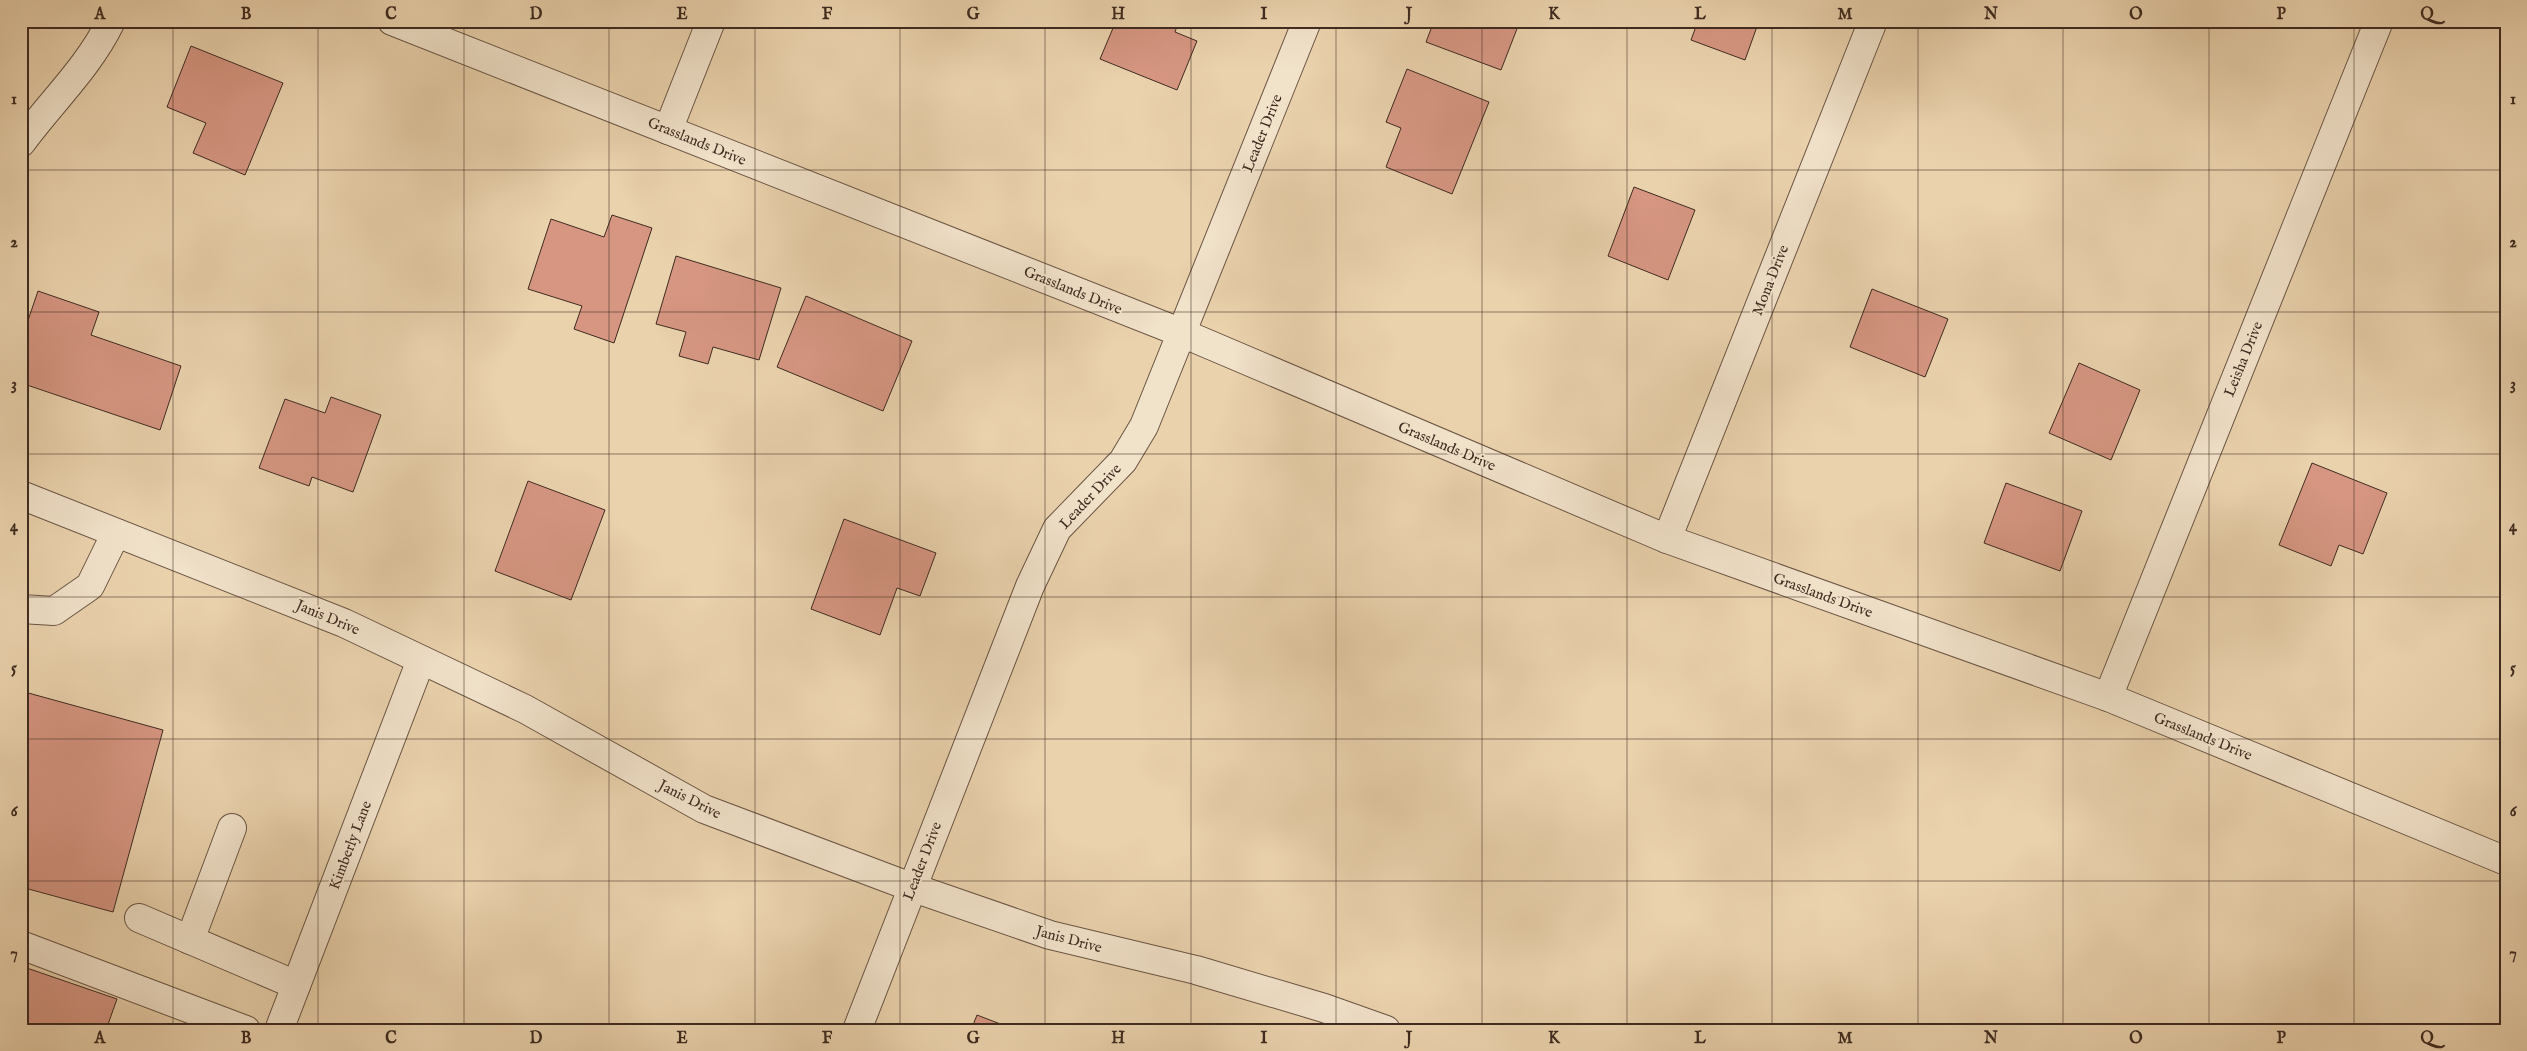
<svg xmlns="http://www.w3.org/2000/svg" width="2527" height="1051" font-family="'IM FELL English',serif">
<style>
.building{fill:#d69682;stroke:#3f2b20}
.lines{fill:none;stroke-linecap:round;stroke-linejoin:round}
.minor-casing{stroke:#6a5543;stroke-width:30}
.minor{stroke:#f1e2ca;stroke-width:28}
.grid{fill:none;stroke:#3f2b20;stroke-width:1;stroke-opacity:0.55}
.labels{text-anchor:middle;stroke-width:4;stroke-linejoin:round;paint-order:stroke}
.street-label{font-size:15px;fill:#3f2b20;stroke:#f1e2ca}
.neatline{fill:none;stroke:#3f2b20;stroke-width:2}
.grid-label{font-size:16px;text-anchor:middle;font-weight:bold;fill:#3f2b20}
</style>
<rect width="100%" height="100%" fill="#ead2ad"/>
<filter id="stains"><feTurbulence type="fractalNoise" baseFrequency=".004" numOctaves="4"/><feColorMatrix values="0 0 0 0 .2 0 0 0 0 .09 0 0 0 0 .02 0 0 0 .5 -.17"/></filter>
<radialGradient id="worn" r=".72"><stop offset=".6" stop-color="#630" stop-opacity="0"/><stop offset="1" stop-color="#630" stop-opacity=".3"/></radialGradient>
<!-- building -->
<g class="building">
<polygon points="1116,21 1179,21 1175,32 1197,41 1177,90 1100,59"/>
<polygon points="1434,21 1520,21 1501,70 1426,42"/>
<polygon points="1698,21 1759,21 1745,60 1691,40"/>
<polygon points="191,46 283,83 245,175 193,153 206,123 167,107"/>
<polygon points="1407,69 1489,102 1452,194 1386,167 1401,128 1386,122"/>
<polygon points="1634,187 1695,210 1668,280 1608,256"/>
<polygon points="612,215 652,228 614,343 574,329 582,306 528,289 551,219 604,237"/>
<polygon points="676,256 781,288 759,360 713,347 708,364 679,356 686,332 656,324"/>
<polygon points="1872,289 1948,319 1925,377 1850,347"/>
<polygon points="38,291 99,312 91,335 181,366 160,430 21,383 21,341"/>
<polygon points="806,296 912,341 883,411 777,367"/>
<polygon points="2079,363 2140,390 2111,460 2049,433"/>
<polygon points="331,397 381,415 353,492 312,477 309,486 259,468 285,399 325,413"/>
<polygon points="2312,463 2387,493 2363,554 2339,545 2331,566 2279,545"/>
<polygon points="528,481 605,510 571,600 495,571"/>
<polygon points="2006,483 2082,511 2060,571 1984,543"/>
<polygon points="844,519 936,553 920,596 897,588 880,635 811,609"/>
<polygon points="21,691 163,730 113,912 21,887"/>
<polygon points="21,966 117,999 106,1030 21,1030"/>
<polygon points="977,1015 1016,1030 971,1030"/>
</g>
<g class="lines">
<defs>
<g id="minor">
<polyline points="392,21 1182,333 1667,539 2108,697 2506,861"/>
<polyline points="668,130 711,21"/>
<path d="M21 143C51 102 89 67 111 21"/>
<polyline points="21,495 344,623 525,709 704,809 911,887 1050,935 1196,970 1324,1008 1386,1030"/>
<polyline points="1667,539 1873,21"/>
<polyline points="21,609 54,611 90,586 116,533"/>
<polyline points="2108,697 2379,21"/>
<polyline points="139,918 296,985"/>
<polyline points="190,940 232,828"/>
<polyline points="21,945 246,1030"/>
<polyline points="279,1030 421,660"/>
<polyline points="857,1030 1030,586 1057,529 1123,461 1144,426 1307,21"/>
</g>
</defs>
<!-- minor casing -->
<use href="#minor" class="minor-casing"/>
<!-- minor -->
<use href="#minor" class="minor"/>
</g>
<!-- grid -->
<path class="grid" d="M173 21V1030M318 21V1030M464 21V1030M609 21V1030M755 21V1030M900 21V1030M1045 21V1030M1191 21V1030M1336 21V1030M1482 21V1030M1627 21V1030M1772 21V1030M1918 21V1030M2063 21V1030M2209 21V1030M2354 21V1030M21 170H2506M21 312H2506M21 454H2506M21 597H2506M21 739H2506M21 881H2506"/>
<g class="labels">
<!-- street labels -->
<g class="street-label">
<text transform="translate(1262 133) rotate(-68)" y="5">Leader Drive</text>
<text transform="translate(697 141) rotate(22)" y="5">Grasslands Drive</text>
<text transform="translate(1770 280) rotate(-68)" y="5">Mona Drive</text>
<text transform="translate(1073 290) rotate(22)" y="5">Grasslands Drive</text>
<text transform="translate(2243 359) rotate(-68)" y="5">Leisha Drive</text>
<text transform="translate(1447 446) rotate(23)" y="5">Grasslands Drive</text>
<text transform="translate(1090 496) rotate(-47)" y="5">Leader Drive</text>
<text transform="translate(1823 595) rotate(20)" y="5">Grasslands Drive</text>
<text transform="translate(328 617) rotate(23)" y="5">Janis Drive</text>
<text transform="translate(2203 736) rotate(22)" y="5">Grasslands Drive</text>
<text transform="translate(690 799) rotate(27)" y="5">Janis Drive</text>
<text transform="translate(350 845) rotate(-69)" y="5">Kimberly Lane</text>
<text transform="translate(922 861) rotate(-69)" y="5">Leader Drive</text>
<text transform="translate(1069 939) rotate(15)" y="5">Janis Drive</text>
</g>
</g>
<!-- margin -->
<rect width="2527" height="1051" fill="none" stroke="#ead2ad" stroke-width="55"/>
<rect x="28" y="28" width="2472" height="996" class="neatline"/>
<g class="grid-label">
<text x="100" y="19">A</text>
<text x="246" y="19">B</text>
<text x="391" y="19">C</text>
<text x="536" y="19">D</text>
<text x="682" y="19">E</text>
<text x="827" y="19">F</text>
<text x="973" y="19">G</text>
<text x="1118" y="19">H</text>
<text x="1264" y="19">I</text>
<text x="1409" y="19">J</text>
<text x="1554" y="19">K</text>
<text x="1700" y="19">L</text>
<text x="1845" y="19">M</text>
<text x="1991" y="19">N</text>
<text x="2136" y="19">O</text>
<text x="2281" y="19">P</text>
<text x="2427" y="19">Q</text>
<text x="14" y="104">1</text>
<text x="2513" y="104">1</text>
<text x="14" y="247">2</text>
<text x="2513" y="247">2</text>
<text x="14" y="389">3</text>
<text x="2513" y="389">3</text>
<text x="14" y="531">4</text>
<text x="2513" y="531">4</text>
<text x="14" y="673">5</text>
<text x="2513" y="673">5</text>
<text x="14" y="816">6</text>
<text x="2513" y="816">6</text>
<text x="14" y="958">7</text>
<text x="2513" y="958">7</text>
<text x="100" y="1043">A</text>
<text x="246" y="1043">B</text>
<text x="391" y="1043">C</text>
<text x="536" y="1043">D</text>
<text x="682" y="1043">E</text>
<text x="827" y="1043">F</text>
<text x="973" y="1043">G</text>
<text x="1118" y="1043">H</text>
<text x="1264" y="1043">I</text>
<text x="1409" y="1043">J</text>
<text x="1554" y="1043">K</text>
<text x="1700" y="1043">L</text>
<text x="1845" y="1043">M</text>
<text x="1991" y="1043">N</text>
<text x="2136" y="1043">O</text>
<text x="2281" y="1043">P</text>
<text x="2427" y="1043">Q</text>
</g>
<rect width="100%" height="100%" filter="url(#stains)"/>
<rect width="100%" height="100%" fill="url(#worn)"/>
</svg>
